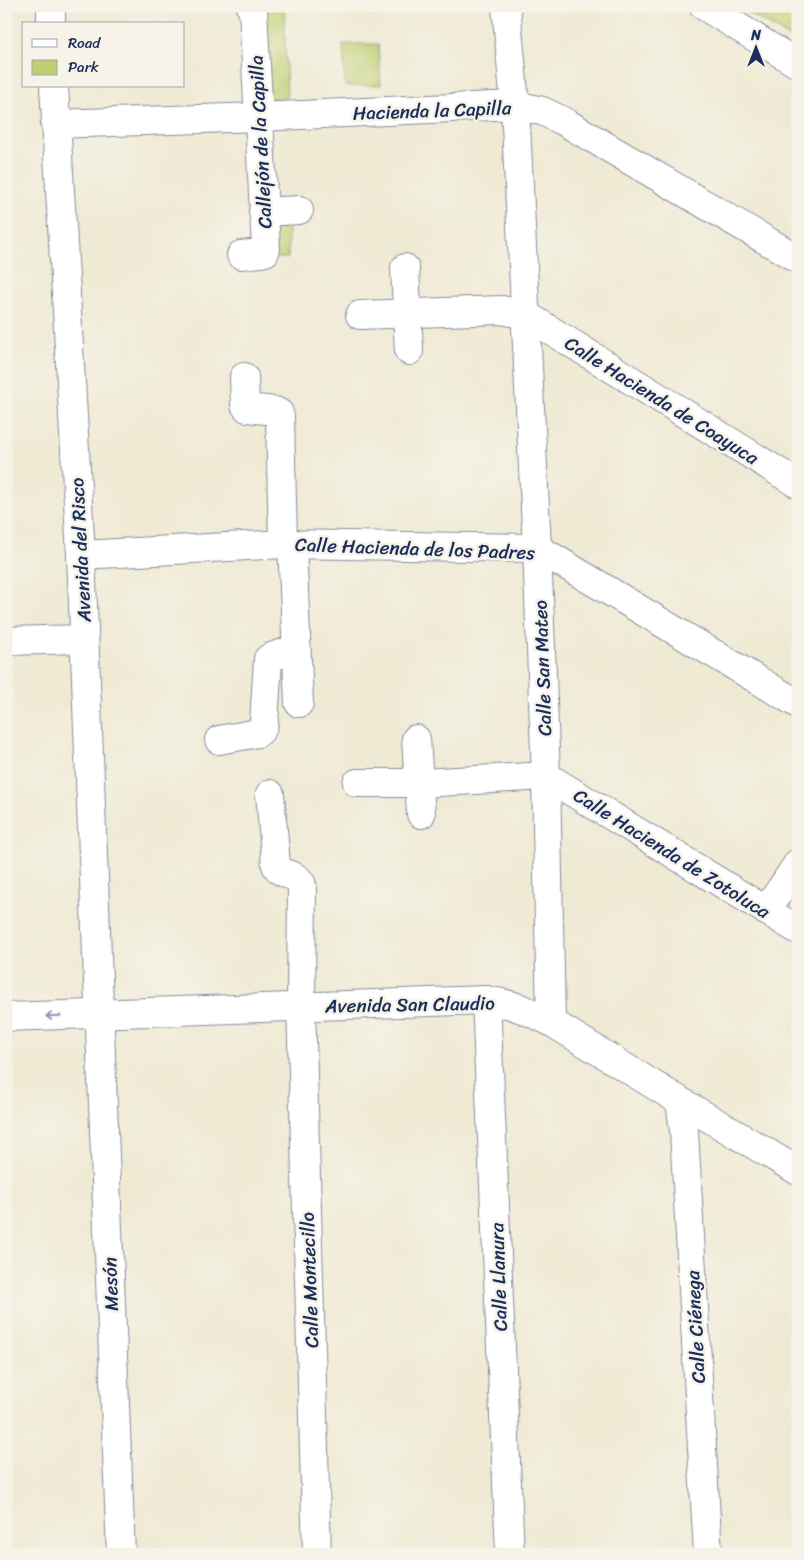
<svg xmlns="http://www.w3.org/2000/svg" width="804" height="1560" font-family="Sriracha,sans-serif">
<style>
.grass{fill:url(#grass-dots);stroke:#6c7e67}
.park{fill:#bece70;stroke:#6c7e67}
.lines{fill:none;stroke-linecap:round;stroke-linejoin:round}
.minor-casing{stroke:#858c99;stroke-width:30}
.minor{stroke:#fff;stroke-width:28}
.oneway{stroke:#8d97ae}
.labels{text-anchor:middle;stroke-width:5;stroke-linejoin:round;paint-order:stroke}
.street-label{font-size:19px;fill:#1b2f5e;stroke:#f7f3e8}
</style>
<defs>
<pattern id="grass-dots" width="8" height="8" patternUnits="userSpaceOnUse" patternTransform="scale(1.25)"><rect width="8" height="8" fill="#bece70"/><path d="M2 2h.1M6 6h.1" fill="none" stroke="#a3b163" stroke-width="1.8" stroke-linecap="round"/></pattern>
</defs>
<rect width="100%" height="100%" fill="#f7f3e8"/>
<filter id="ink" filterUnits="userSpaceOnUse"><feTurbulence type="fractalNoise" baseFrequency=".02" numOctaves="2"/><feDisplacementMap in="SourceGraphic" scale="10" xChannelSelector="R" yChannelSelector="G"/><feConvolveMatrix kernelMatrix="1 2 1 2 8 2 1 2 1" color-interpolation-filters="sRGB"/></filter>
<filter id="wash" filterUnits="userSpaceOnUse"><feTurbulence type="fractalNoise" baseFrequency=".0096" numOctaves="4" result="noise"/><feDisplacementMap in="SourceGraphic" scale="20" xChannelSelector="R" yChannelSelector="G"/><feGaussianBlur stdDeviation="1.12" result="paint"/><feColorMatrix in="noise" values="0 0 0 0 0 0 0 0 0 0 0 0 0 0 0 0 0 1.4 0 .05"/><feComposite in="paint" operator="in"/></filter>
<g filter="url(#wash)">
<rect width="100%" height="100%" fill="#efead4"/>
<!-- grass -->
<polygon class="grass" points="737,6 798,6 798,43"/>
<!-- park -->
<g class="park">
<polygon points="262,6 284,6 287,98 264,98"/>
<polygon points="343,44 378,44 381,85 345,86"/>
<polygon points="267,211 289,211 288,258 269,258"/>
</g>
</g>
<g filter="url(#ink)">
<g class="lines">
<defs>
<g id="minor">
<polyline points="51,6 51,24"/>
<polyline points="506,6 515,105 537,548 546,776 551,1022"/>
<polyline points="704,6 798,64"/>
<polyline points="54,86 81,555 121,1554"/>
<polyline points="55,124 259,117 515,105 542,111 563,121 798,259"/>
<polyline points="263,212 299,210"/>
<polyline points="241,255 261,253 265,252 266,248 253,10 252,7 250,6"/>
<polyline points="405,268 409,351"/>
<polyline points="360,315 502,310 526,315 798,484"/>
<polyline points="244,377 245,405 247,408 275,411 279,413 280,417 283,544"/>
<polyline points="292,544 299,703"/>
<polyline points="81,555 283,544 537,548 798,704"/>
<polyline points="6,641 84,639"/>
<polyline points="416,739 421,814"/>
<polyline points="219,740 258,733 262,729 264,723 268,659 271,657 295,649"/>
<polyline points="357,783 420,783 546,776 798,930"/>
<path d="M270 794 276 865C281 877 297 872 302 885L301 1006 317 1554"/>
<polyline points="766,911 798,863"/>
<polyline points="486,1000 510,1554"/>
<path d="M6 1017 486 1000C513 1004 527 1010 551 1022L680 1101 798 1171"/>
<polyline points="680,1101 684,1131 708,1554"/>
</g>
</defs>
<!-- minor casing -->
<use href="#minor" class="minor-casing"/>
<!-- minor -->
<use href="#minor" class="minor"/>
</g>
<!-- one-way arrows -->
<defs><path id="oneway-shaft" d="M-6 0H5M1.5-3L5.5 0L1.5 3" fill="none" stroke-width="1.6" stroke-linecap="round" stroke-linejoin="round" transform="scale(1.25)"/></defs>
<use class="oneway" href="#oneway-shaft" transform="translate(53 1016) rotate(178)"/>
</g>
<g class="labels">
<!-- street labels -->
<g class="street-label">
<text transform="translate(432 110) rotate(-2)" y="7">Hacienda la Capilla</text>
<text transform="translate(260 142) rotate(-93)" y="7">Callejón de la Capilla</text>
<text transform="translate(662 400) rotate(32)" y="7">Calle Hacienda de Coayuca</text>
<text transform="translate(415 548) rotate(2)" y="7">Calle Hacienda de los Padres</text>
<text transform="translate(80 550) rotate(-93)" y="7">Avenida del Risco</text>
<text transform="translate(542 668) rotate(-92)" y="7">Calle San Mateo</text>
<text transform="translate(672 853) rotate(32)" y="7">Calle Hacienda de Zotoluca</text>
<text transform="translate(410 1004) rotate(-1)" y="7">Avenida San Claudio</text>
<text transform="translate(498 1277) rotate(-92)" y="7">Calle Llanura</text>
<text transform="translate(309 1280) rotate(-92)" y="7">Calle Montecillo</text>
<text transform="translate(110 1284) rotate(-92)" y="7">Mesón</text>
<text transform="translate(695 1327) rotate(-93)" y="7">Calle Ciénega</text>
</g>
</g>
<!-- margin -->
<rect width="804" height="1560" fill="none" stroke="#f7f3e8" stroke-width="25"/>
<!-- legend -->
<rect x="22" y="22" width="162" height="65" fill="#f7f3e8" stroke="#9fa5b1"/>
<rect x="32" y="39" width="25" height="8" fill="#ffffff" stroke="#9fa5b1"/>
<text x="68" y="48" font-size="15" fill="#1b2f5e">Road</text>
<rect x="32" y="60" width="25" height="15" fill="#bece70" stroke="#9fa5b1"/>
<text x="68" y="72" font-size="15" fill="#1b2f5e">Park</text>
<!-- north arrow -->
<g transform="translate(756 48)" stroke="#f7f3e8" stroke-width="4" paint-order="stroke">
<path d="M0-4L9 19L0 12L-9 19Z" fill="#1b2f5e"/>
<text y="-8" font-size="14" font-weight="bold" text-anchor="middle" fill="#1b2f5e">N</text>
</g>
</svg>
